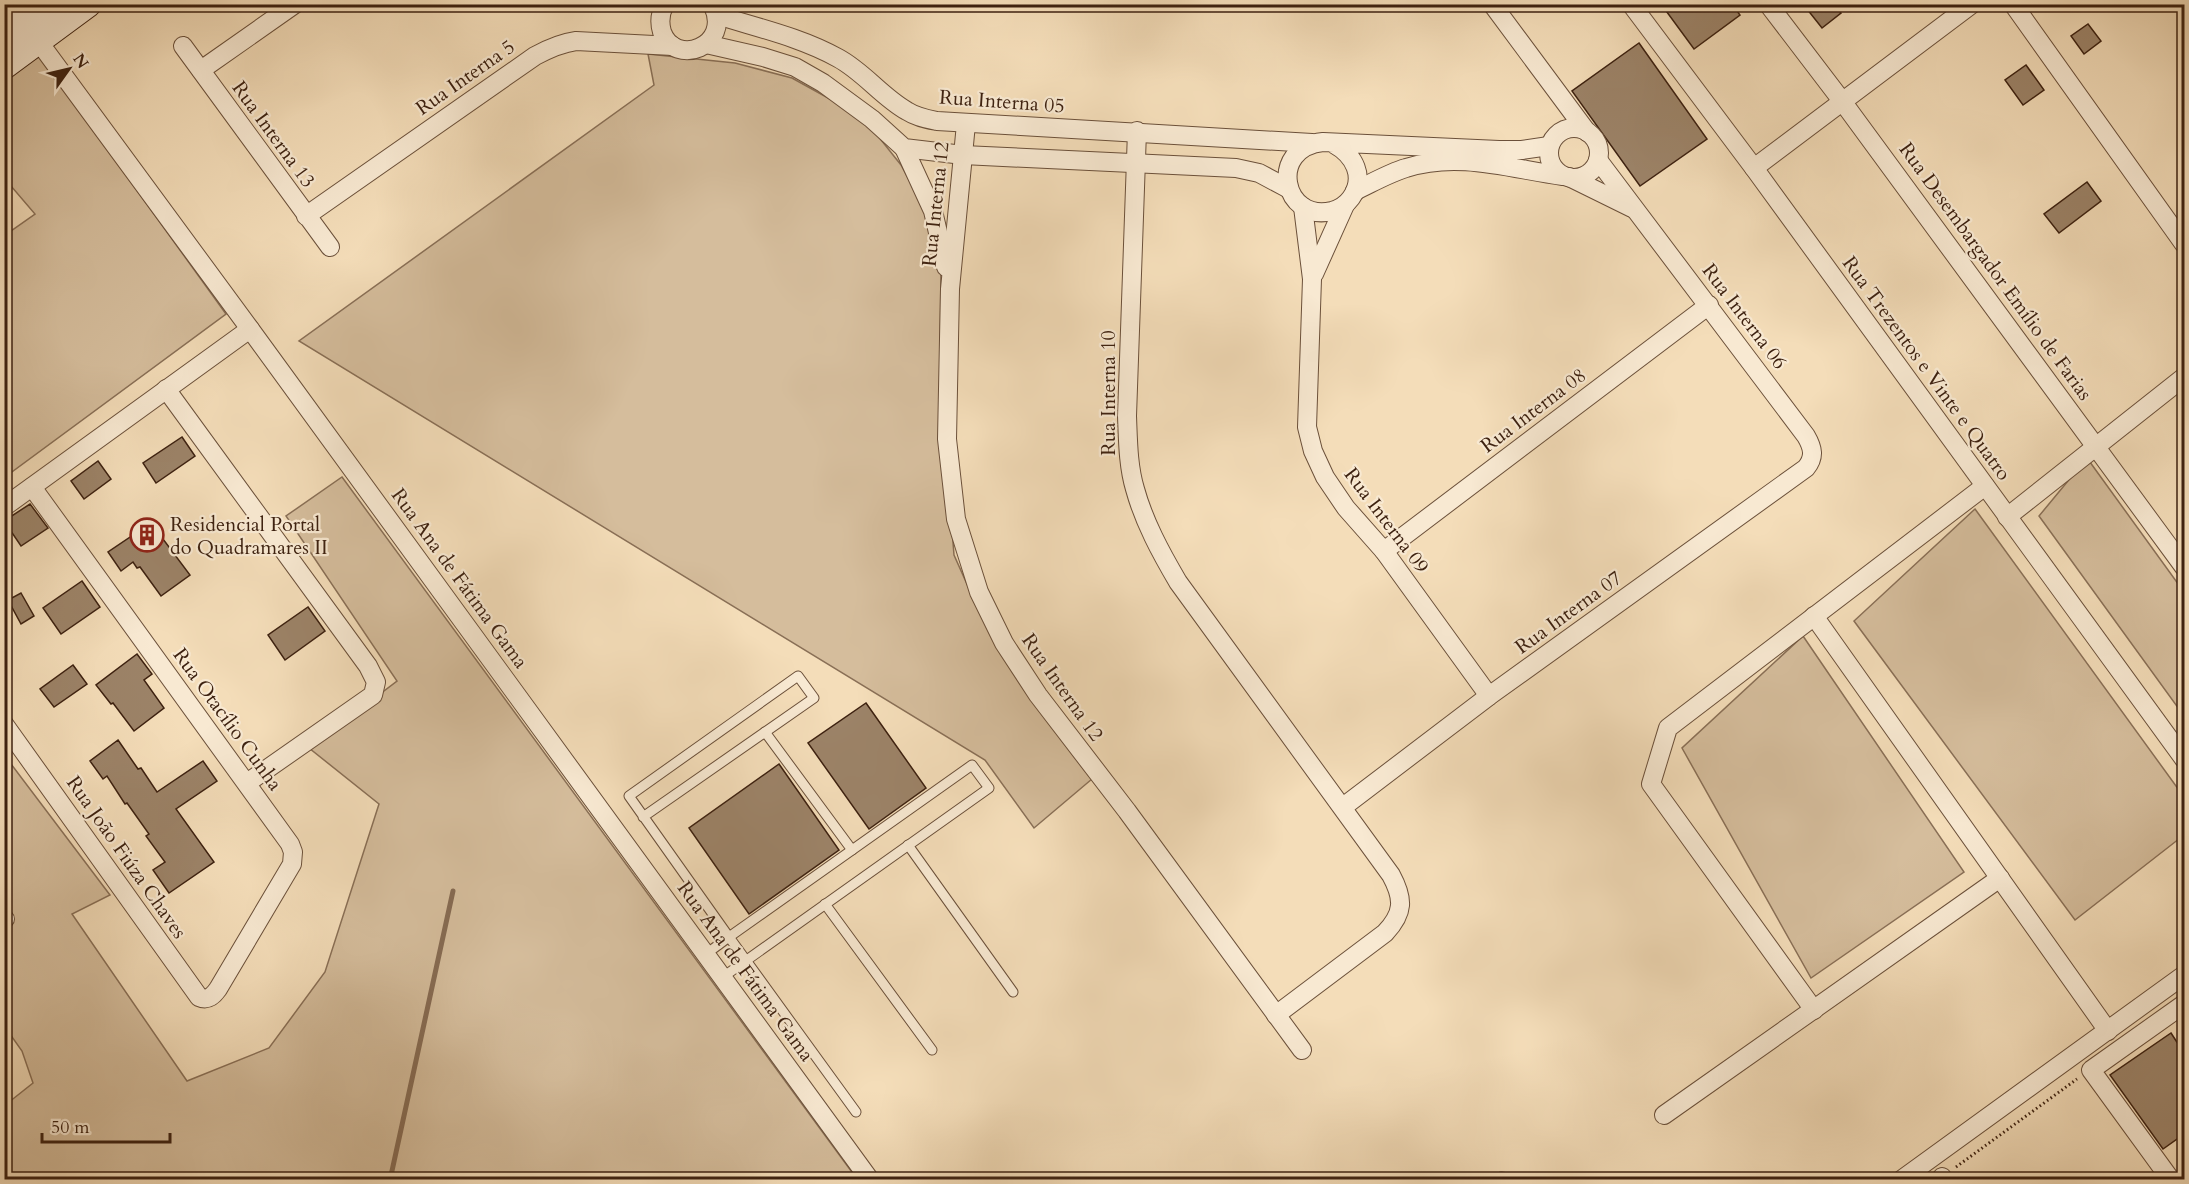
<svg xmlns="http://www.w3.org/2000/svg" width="2189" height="1184" font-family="Cardo,serif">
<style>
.green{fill:#d5bd9c;stroke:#896f56;stroke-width:1.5}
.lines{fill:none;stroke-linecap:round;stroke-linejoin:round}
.stream{stroke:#866b53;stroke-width:5}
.building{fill:#9c8368;stroke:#3d2110;stroke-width:1.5}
.lane-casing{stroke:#6b503a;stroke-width:11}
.street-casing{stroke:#6b503a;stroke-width:20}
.secondary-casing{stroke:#3d2110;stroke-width:28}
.path{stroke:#3d2110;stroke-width:3;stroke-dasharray:1.5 3;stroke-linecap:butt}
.lane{stroke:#f8e9d2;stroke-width:9}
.street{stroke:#f8e9d2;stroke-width:18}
.secondary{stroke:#f8e9d2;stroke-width:26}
.labels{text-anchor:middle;stroke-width:4.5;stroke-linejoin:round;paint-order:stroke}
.street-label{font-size:20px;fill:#3d2110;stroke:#f8e9d2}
.poi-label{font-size:20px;fill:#3d2110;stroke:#f8e9d2;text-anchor:start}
</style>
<rect width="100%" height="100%" fill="#f4ddb9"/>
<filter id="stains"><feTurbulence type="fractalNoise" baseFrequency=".00333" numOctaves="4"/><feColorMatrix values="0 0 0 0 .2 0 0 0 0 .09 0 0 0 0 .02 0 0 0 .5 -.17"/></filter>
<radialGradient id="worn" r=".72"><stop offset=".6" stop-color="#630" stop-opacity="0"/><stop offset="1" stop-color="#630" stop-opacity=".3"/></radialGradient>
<!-- green -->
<g class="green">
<polygon points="38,53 226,314 5,477 4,236 35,214 5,179 5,77"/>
<polygon points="648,54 735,63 792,78 839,104 874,131 901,165 929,217 941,262 940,378 954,555 983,620 1022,686 1092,779 1034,828 985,760 299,341 654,85"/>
<polygon points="2087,458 2184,592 2184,716 2039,516"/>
<polygon points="342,477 857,1179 5,1179 4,1106 33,1083 22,1051 5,1027 5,756 110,895 72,914 187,1081 269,1048 325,972 379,804 309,748 397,681 286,516"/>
<polygon points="1975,509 2184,797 2184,835 2075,920 1854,621"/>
<polygon points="1803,636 1964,872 1811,978 1682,748"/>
</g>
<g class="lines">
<!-- stream -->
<polyline class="stream" points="390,1180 453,891"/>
</g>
<!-- building -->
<g class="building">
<polygon points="1661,4 1732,4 1740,15 1694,49"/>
<polygon points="1803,4 1835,4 1841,13 1822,28"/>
<polygon points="2088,24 2101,41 2084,54 2071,36"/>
<polygon points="1639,43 1707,139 1640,186 1572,91"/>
<polygon points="2026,65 2044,90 2023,105 2005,80"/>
<polygon points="2087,182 2101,201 2059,233 2044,214"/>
<polygon points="182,437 195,456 156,483 143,463"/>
<polygon points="98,461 111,479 84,499 71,481"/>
<polygon points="30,504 48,528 21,546 4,521"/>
<polygon points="151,523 190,575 161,596 140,567 137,568 133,562 121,571 108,552"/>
<polygon points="82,581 100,607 61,634 43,608"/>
<polygon points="21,593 34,616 21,624 8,600"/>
<polygon points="308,607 325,631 285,660 268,635"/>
<polygon points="137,654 152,674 144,680 164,708 134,731 113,703 111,704 96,685"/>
<polygon points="73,665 87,684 54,707 40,689"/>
<polygon points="866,703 926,788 869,829 808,743"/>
<polygon points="118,740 138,769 141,768 157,792 203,761 217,781 176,809 214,862 169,893 153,870 165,862 146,836 149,834 127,803 125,804 107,776 103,779 90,761"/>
<polygon points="779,764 839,850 749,914 689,828"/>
<polygon points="2171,1033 2184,1053 2184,1134 2163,1149 2110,1075"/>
</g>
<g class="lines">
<defs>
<g id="lane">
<polyline points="765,732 852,850"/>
<polyline points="643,817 814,698 798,676 629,796 729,937 972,765 989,788 723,977"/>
<polyline points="908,845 1013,992"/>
<polyline points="825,904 932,1050"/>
<polyline points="706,954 729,937 856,1112"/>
<polyline points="1501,1177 1523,1180"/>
</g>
<g id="street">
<polyline points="11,4 250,329 870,1180"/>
<path d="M665 4C660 13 659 22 662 32 675 68 732 46 713 6"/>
<polyline points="1492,4 1587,132"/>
<polyline points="1631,4 1754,168 2184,759"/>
<polyline points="1768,4 1842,101 2184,567"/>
<polyline points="2013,4 2184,244"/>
<path d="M717 15C758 28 800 37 838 58 864 72 882 97 907 111 916 117 927 119 937 121L1312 143"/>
<polyline points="706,44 763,57 795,67 823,83 872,119 904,148 963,155 1236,168 1259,173 1289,189"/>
<polyline points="183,46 330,247"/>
<polyline points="201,70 295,4"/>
<polyline points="966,124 950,289 947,439 956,519 979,592 1004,643 1038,695 1127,811 1302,1050"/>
<circle cx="1574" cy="153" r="25"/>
<path d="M1137 131 1127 416C1128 440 1128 466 1135 489 1144 522 1161 553 1178 582L1391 875C1404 899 1404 913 1385 933L1276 1015"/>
<path d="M1334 144C1354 155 1366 177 1351 198 1346 205 1339 209 1332 211 1283 223 1267 148 1323 142L1499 150H1522L1549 146"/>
<polyline points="904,148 933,211 946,267"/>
<polyline points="1754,168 1972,4"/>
<polyline points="1569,177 1632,208"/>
<path d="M1355 191C1372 183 1389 173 1406 168 1458 151 1511 169 1563 176"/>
<polyline points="1303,207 1312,279 1307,427 1313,451 1325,477 1346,508 1384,551 1489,696"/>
<path d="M306 216 535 56C548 49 561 43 576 41L673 46"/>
<polyline points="1314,274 1345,205"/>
<polyline points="166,389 368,666 376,682 373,695 247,783"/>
<polyline points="4,507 250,329"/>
<polyline points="2007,517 2184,377"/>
<polyline points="1384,551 1709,305"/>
<polyline points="1814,616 2108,1031"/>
<path d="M4 724 199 997C208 1001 213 996 218 989L292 864 293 852 290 844 32 487"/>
<path d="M1343 807 1489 696 1806 468C1815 457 1813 448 1806 436L1598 160"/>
<polyline points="4,918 5,919"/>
<polyline points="1814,1010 1651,784 1668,728 1985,486"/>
<polyline points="1664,1115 2000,878"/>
<polyline points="1901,1180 2184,975"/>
<polyline points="1940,1180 1942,1177 1944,1180"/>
<polyline points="2171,1180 2091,1070 2184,1004"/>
</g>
<g id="secondary">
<polyline points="4,38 51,4"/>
<polyline points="4,66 88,4"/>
</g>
</defs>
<!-- lane casing -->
<use href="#lane" class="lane-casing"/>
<!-- street casing -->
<use href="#street" class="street-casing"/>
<!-- secondary casing -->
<use href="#secondary" class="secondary-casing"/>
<!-- path -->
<polyline class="path" points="1956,1167 2077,1079"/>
<!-- lane -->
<use href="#lane" class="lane"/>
<!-- street -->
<use href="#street" class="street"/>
<!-- secondary -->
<use href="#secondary" class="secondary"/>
</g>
<!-- icons -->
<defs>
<symbol id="building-ring" viewBox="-11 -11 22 22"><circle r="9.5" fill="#f8e9d2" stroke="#8f2418" stroke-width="1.5"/><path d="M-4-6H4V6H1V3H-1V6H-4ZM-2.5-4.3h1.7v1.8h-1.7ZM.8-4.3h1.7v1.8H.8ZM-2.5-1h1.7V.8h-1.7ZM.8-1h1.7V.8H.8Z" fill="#8f2418"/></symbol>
</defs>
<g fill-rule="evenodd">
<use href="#building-ring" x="128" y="516" width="38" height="38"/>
</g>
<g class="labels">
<!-- street labels -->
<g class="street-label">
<text transform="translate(465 77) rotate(-35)" y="7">Rua Interna 5</text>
<text transform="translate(1002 101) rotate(4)" y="7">Rua Interna 05</text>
<text transform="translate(274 134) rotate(54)" y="7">Rua Interna 13</text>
<text transform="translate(935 204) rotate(-84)" y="7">Rua Interna 12</text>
<text transform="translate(1996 271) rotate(54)" y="7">Rua Desembargador Emílio de Farias</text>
<text transform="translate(1745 316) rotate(53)" y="7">Rua Interna 06</text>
<text transform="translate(1927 368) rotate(54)" y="7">Rua Trezentos e Vinte e Quatro</text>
<text transform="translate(1108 393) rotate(-90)" y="7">Rua Interna 10</text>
<text transform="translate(1533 410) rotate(-37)" y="7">Rua Interna 08</text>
<text transform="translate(1387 520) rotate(53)" y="7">Rua Interna 09</text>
<text transform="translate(460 578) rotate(54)" y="7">Rua Ana de Fátima Gama</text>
<text transform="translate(1568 612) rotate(-36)" y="7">Rua Interna 07</text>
<text transform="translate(1063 687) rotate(55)" y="7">Rua Interna 12</text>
<text transform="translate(228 719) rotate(54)" y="7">Rua Otacílio Cunha</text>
<text transform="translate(127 857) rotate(55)" y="7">Rua João Fiúza Chaves</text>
<text transform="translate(746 971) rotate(54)" y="7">Rua Ana de Fátima Gama</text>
</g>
<!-- poi labels -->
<g class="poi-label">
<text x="170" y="531">Residencial Portal<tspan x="170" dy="23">do Quadramares II</tspan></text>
</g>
</g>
<!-- margin -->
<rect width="2189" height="1184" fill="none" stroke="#f4ddb9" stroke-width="24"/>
<rect x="6" y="6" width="2177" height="1172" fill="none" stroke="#3d2110" stroke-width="3"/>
<rect x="12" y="12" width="2165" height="1160" fill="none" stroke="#3d2110" stroke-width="1.5"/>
<!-- north arrow -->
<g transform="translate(69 69) rotate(56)" stroke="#f8e9d2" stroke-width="4.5" paint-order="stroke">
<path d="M0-4.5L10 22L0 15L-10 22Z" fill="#3d2110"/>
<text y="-9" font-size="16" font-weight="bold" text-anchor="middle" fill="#3d2110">N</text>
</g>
<!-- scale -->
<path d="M42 1133v9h128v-9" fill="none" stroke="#3d2110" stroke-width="3"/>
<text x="51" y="1133" font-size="18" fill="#3d2110" stroke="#f8e9d2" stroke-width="4.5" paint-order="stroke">50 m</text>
<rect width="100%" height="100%" filter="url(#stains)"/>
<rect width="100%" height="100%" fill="url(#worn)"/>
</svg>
